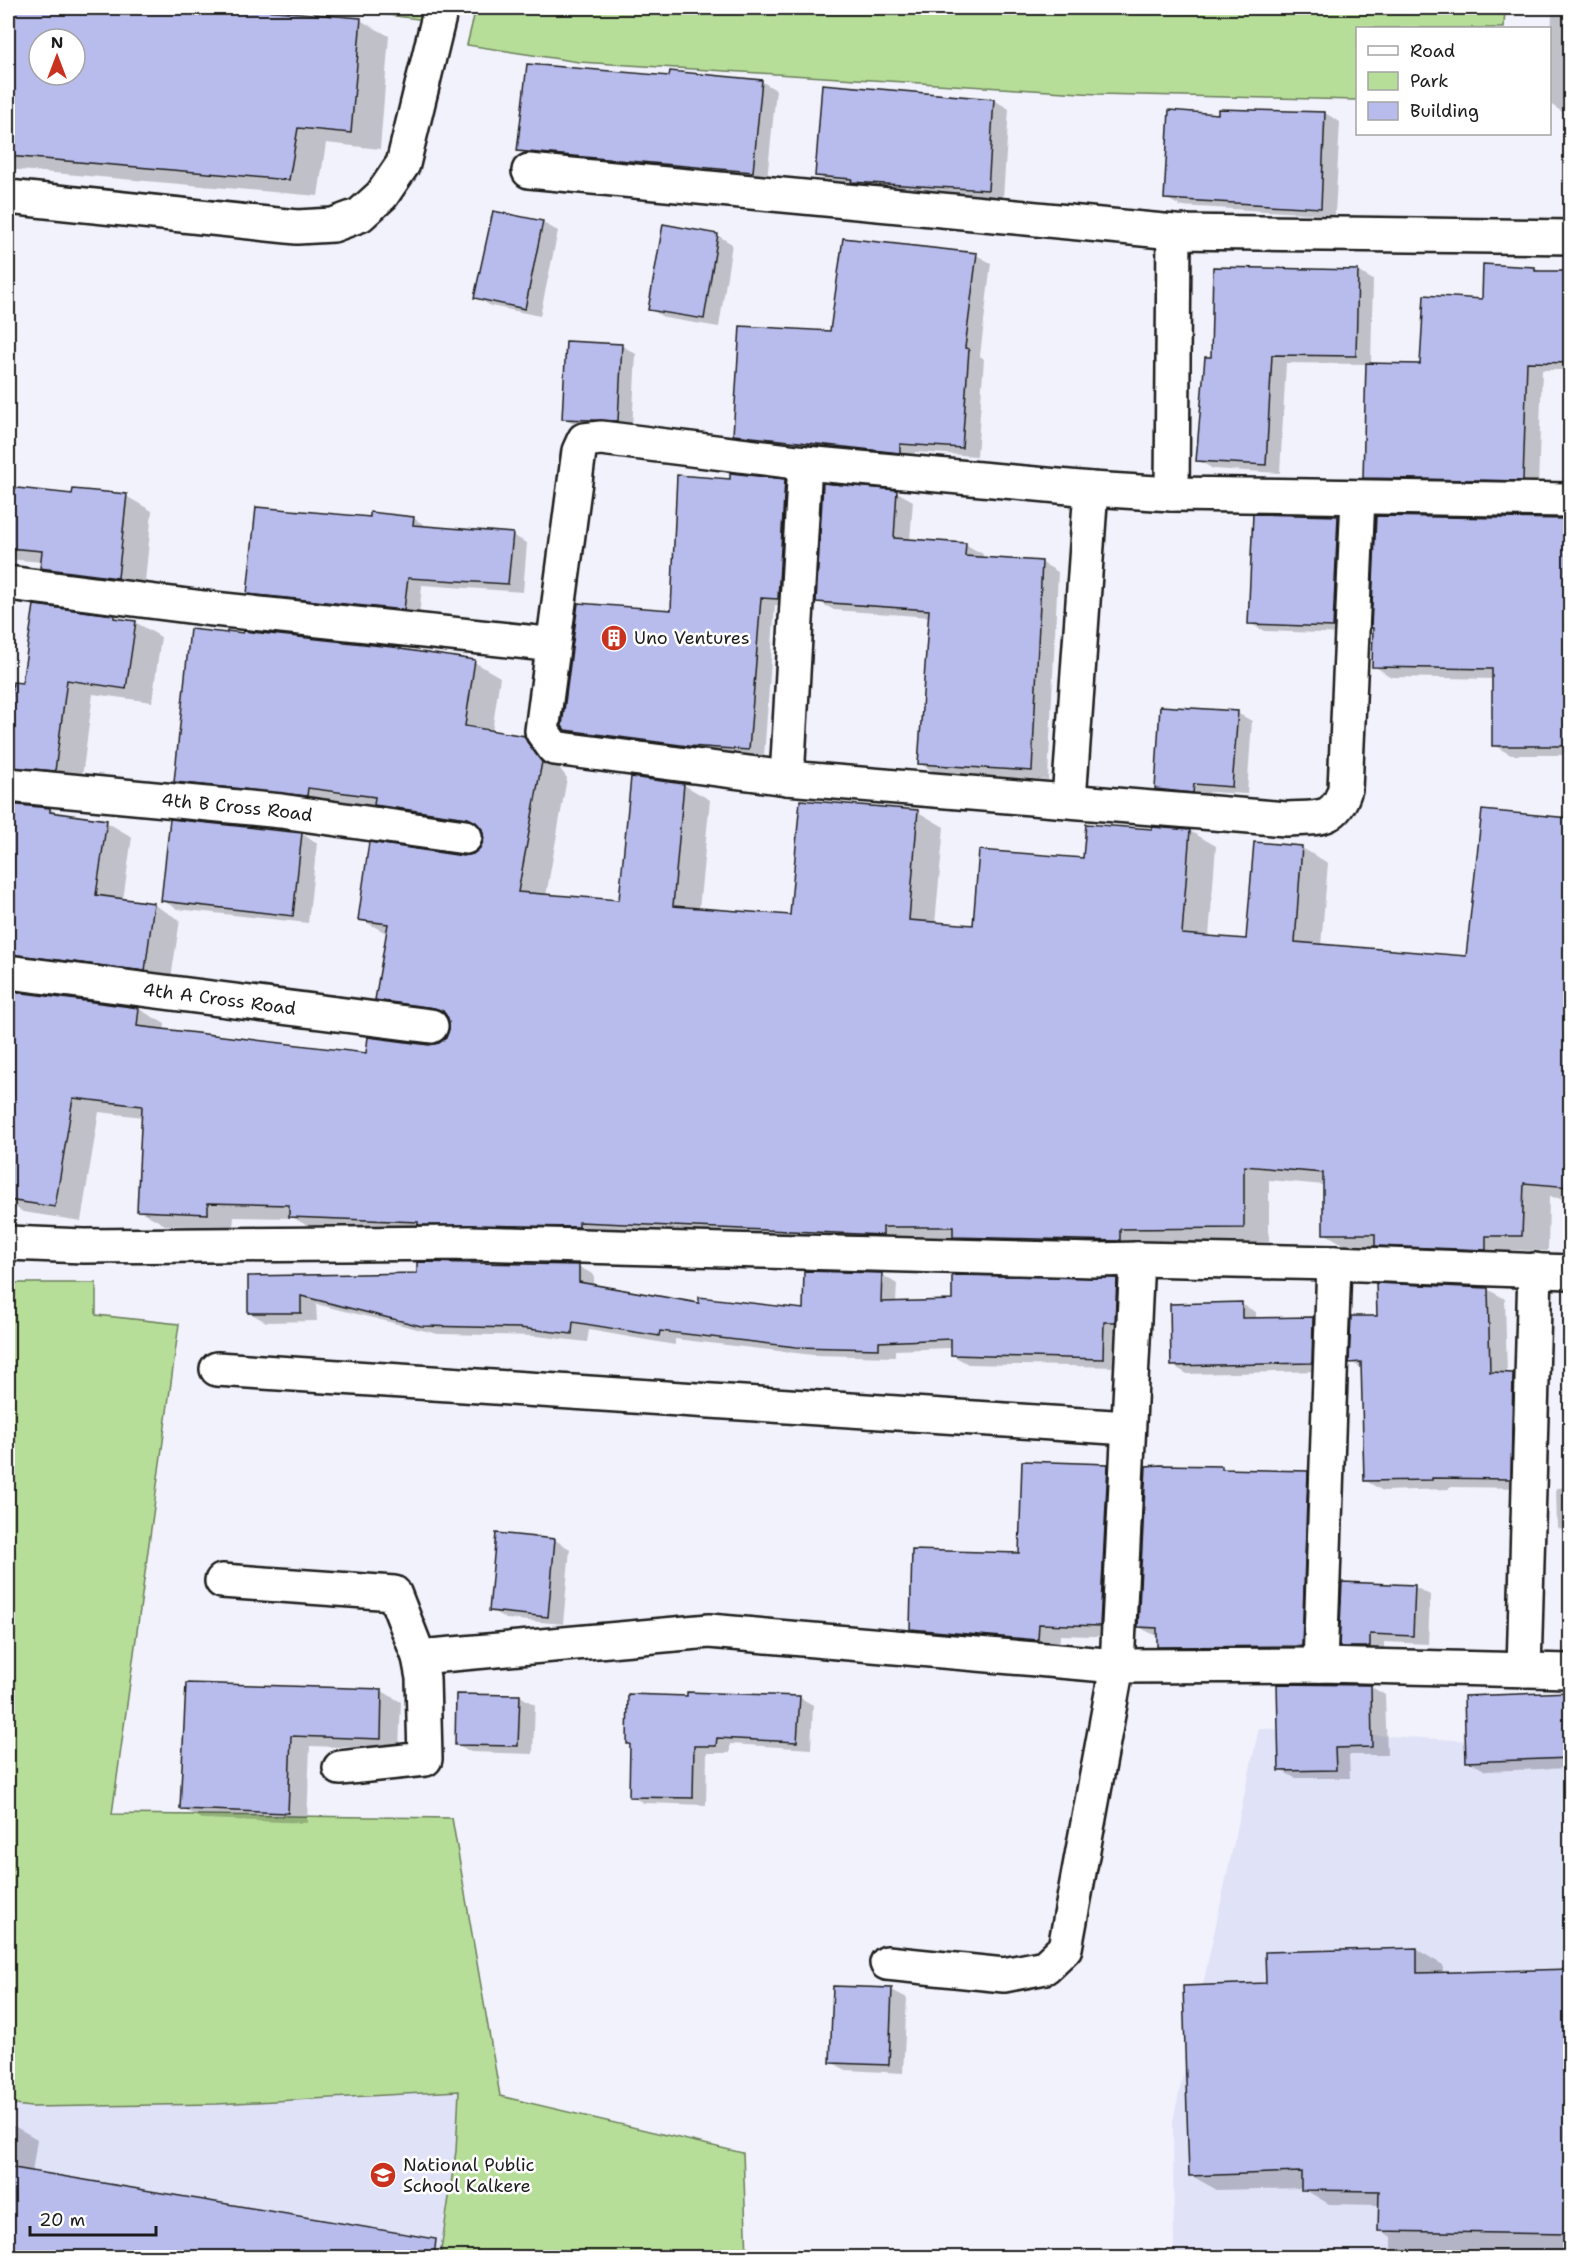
<svg xmlns="http://www.w3.org/2000/svg" width="1578" height="2265" font-family="'Shantell Sans',sans-serif">
<style>
.built{fill:#e0e2f7}
.green{fill:#b7de99;stroke:#6a7d5a;stroke-width:1.5}
.shadow{fill:#0003;fill-rule:evenodd}
.building{fill:#b8bced;stroke:#1c1c1c;stroke-width:1.5;fill-rule:evenodd}
.lines{fill:none;stroke-linecap:round;stroke-linejoin:round}
.street-casing{stroke:#1c1c1c;stroke-width:38}
.street{stroke:#fff;stroke-width:33}
.labels{text-anchor:middle;stroke-width:5;stroke-linejoin:round;paint-order:stroke}
.poi-label{font-size:18px;fill:#1c1c1c;stroke:#fff;text-anchor:start}
.street-label{font-size:18px;fill:#1c1c1c;stroke:#fff}
</style>
<rect width="100%" height="100%" fill="#f1f2fb"/>
<filter id="ink" filterUnits="userSpaceOnUse"><feTurbulence type="fractalNoise" baseFrequency=".0167" numOctaves="2"/><feDisplacementMap in="SourceGraphic" scale="12" xChannelSelector="R" yChannelSelector="G"/><feConvolveMatrix kernelMatrix="1 2 1 2 8 2 1 2 1" color-interpolation-filters="sRGB"/></filter>
<g filter="url(#ink)">
<!-- built -->
<g class="built">
<polygon points="1259,1728 1570,1747 1570,2257 1174,2258 1173,2121"/>
<polygon points="460,2091 743,2153 747,2257 8,2257 8,2104 31,2107 217,2104"/>
</g>
<!-- green -->
<g class="green">
<polygon points="337,8 428,8 425,20"/>
<polygon points="476,8 1505,8 1504,28 1358,28 1357,100 1097,94 579,62 467,45"/>
<polygon points="8,1283 96,1283 96,1315 179,1324 112,1814 452,1818 500,2096 743,2153 747,2257 440,2257 456,2151 459,2091 217,2104 31,2107 8,2104"/>
</g>
<!-- shadow -->
<g class="shadow">
<path d="M8 8H220L360 20 389 36 380 149 326 143 318 196 8 169ZM39 39H75V75H39Z"/>
<polygon points="1552,8 1570,8 1570,113 1564,113 1550,104"/>
<polygon points="761,81 776,90 767,180 533,159 518,150"/>
<polygon points="824,85 994,100 1009,109 1003,198 868,189 862,186 832,184 817,175"/>
<polygon points="1220,111 1325,113 1340,122 1335,215 1180,206 1166,198 1219,115"/>
<polygon points="494,212 543,223 558,231 540,316 491,306 476,297"/>
<polygon points="717,235 732,244 719,327 665,318 650,309"/>
<polygon points="976,255 991,263 980,356 984,359 977,456 915,452 914,460 749,443 734,434 831,333"/>
<polygon points="1534,268 1542,272 1570,273 1570,370 1542,370 1538,488 1379,486 1364,477 1367,364 1286,363 1280,473 1213,469 1198,460 1213,359 1358,271 1373,280 1371,364 1421,366 1483,300"/>
<polygon points="621,345 636,354 632,429 578,426 564,418"/>
<polygon points="731,480 785,481 800,490 793,607 775,605 764,757 704,753 581,738 566,729 672,611"/>
<polygon points="8,489 73,496 126,496 152,511 144,592 67,582 41,567 42,562 8,559"/>
<polygon points="897,492 913,501 910,541 966,545 983,554 982,559 1041,562 1058,572 1048,780 936,773 919,763 930,617 834,610 817,601"/>
<polygon points="1254,516 1338,518 1353,526 1348,634 1264,631 1249,623"/>
<polygon points="1377,517 1570,520 1570,755 1511,755 1493,745 1493,679 1391,677 1374,666"/>
<polygon points="413,518 428,527 512,535 527,543 523,592 422,585 419,618 264,601 249,593 371,519"/>
<polygon points="114,617 119,620 135,622 161,637 152,702 93,694 81,785 15,799 16,806 50,809 60,815 106,822 132,837 123,900 154,905 180,920 170,985 15,986 16,993 139,1009 165,1024 164,1031 367,1055 439,1044 447,1038 451,1028 450,1020 403,1014 377,999 388,934 360,919 463,857 473,856 481,850 485,839 484,831 401,819 383,809 333,802 201,796 175,781 245,633 400,649 404,651 474,662 500,677 492,732 525,738 551,753 552,758 567,778 546,896 621,901 684,785 710,800 699,909 791,916 801,802 918,812 944,827 935,924 975,927 1084,860 1154,831 1154,828 1190,831 1216,846 1209,937 1247,940 1302,848 1328,863 1321,946 1467,958 1483,812 1570,819 1570,1199 1549,1197 1548,1251 1512,1250 1512,1264 1403,1260 1382,1248 1350,1248 1324,1233 1324,1185 1269,1180 1269,1242 1146,1243 1146,1255 316,1231 294,1218 234,1217 233,1228 165,1225 139,1210 143,1117 99,1112 81,1221 23,1212 8,1203 8,1133 12,1102 8,1102 8,683 23,685"/>
<polygon points="1237,713 1252,721 1247,794 1209,792 1208,800 1171,797 1156,789"/>
<polygon points="171,821 302,834 317,843 308,923 177,909 162,900"/>
<polygon points="578,1266 594,1275 594,1286 700,1305 805,1311 881,1274 897,1284 896,1303 953,1301 1117,1280 1133,1289 1118,1367 968,1364 952,1355 952,1348 895,1350 895,1357 813,1355 675,1339 675,1345 589,1330 587,1342 536,1336 438,1334 316,1304 317,1321 266,1322 250,1313 249,1277 419,1275"/>
<polygon points="1487,1289 1505,1299 1507,1374 1513,1374 1531,1384 1528,1488 1449,1487 1449,1489 1383,1491 1366,1481 1363,1369 1351,1362 1378,1317"/>
<polygon points="1241,1304 1256,1312 1256,1320 1313,1319 1328,1327 1326,1371 1187,1374 1172,1365"/>
<polygon points="1570,1311 1570,1357 1568,1356"/>
<polygon points="1108,1466 1129,1478 1121,1637 1060,1635 1059,1652 933,1641 912,1629 1020,1554"/>
<polygon points="1147,1467 1222,1468 1228,1471 1308,1472 1328,1484 1322,1657 1179,1658 1158,1646 1158,1637 1139,1627"/>
<polygon points="1570,1487 1570,1654 1566,1651 1569,1534 1557,1527 1556,1488"/>
<polygon points="555,1540 570,1549 563,1624 506,1619 491,1610"/>
<polygon points="1415,1587 1430,1595 1428,1644 1384,1642 1384,1655 1356,1654 1341,1646"/>
<polygon points="187,1685 382,1691 401,1702 399,1749 310,1746 307,1823 201,1819 182,1808"/>
<polygon points="1370,1686 1385,1695 1387,1755 1349,1755 1350,1778 1295,1778 1280,1770"/>
<polygon points="1570,1690 1570,1768 1486,1771 1468,1761 1565,1694 1565,1691"/>
<polygon points="520,1696 535,1705 533,1754 471,1752 456,1744"/>
<polygon points="799,1697 813,1705 811,1749 730,1744 730,1753 707,1753 706,1805 644,1803 630,1796 632,1745 628,1743"/>
<polygon points="1416,1949 1443,1965 1443,1974 1570,1970 1570,2258 1392,2258 1392,2237 1379,2230 1380,2205 1329,2204 1302,2188 1217,2190 1190,2175 1267,1985"/>
<polygon points="892,1990 907,1998 903,2073 846,2070 831,2062"/>
<polygon points="8,2125 14,2126 37,2139 32,2173 419,2258 8,2258"/>
</g>
<!-- building -->
<g class="building">
<path d="M8 8H239L361 18 351 133 298 128 289 180 8 156ZM39 39H75V75H39Z"/>
<polygon points="527,64 669,76 670,71 762,80 753,172 517,151"/>
<polygon points="822,84 994,99 988,190 851,182 852,179 815,176"/>
<polygon points="1218,109 1325,112 1321,208 1164,199 1169,110 1218,114"/>
<polygon points="493,211 543,221 525,309 474,298"/>
<polygon points="663,224 718,234 704,319 648,310"/>
<polygon points="843,238 977,253 965,348 969,349 962,448 900,444 900,453 733,435 740,326 830,331"/>
<polygon points="1483,264 1535,267 1535,271 1570,271 1570,363 1527,362 1523,481 1363,478 1366,363 1420,364 1424,295 1482,299"/>
<polygon points="1213,267 1358,270 1356,356 1272,355 1266,465 1196,461 1205,357 1211,357"/>
<polygon points="566,341 622,344 618,421 562,419"/>
<polygon points="730,473 785,479 778,599 761,598 749,750 688,746 565,730 562,726 578,603 671,610 677,475 730,479"/>
<polygon points="823,483 897,490 894,538 966,543 965,556 1042,561 1032,771 918,764 929,610 816,602"/>
<polygon points="8,487 72,494 73,489 127,494 118,578 40,568 42,551 8,548"/>
<polygon points="256,507 370,517 370,512 414,517 413,525 513,533 508,584 408,578 404,610 247,594"/>
<polygon points="1253,514 1338,516 1333,627 1248,624"/>
<polygon points="1376,516 1570,519 1570,746 1492,746 1492,669 1372,667 1373,628 1371,628"/>
<polygon points="34,605 114,615 114,618 136,621 126,689 67,680 55,771 8,767 8,722 13,682 22,683"/>
<polygon points="190,629 227,633 227,631 243,633 243,631 401,648 400,649 475,660 465,726 525,736 527,742 542,762 518,892 619,900 631,777 684,784 673,906 790,915 800,800 918,810 909,920 973,925 979,850 1083,858 1086,824 1152,829 1152,827 1190,830 1182,934 1246,939 1254,842 1302,846 1295,942 1466,956 1482,810 1570,818 1570,1187 1524,1183 1522,1236 1486,1236 1486,1250 1375,1246 1375,1234 1323,1234 1323,1173 1244,1166 1244,1228 1120,1229 1120,1241 953,1237 953,1227 883,1227 883,1235 579,1222 579,1227 418,1225 418,1222 289,1217 289,1205 208,1203 208,1214 137,1211 142,1106 73,1098 55,1207 8,1200 8,1124 13,1092 8,1091 8,991 139,1008 137,1026 366,1053 368,1037 429,1045 439,1043 446,1038 449,1029 448,1018 443,1011 434,1008 375,1000 388,924 358,920 369,842 463,856 473,854 480,848 484,839 482,829 476,822 468,818 374,805 375,797 308,788 307,796 174,782"/>
<polygon points="1160,706 1238,711 1232,787 1194,784 1193,793 1155,789"/>
<polygon points="8,804 50,808 50,812 107,820 96,895 154,903 145,971 8,954"/>
<polygon points="170,819 302,833 293,916 161,901"/>
<polygon points="417,1262 579,1265 579,1282 699,1303 699,1297 803,1309 804,1271 882,1273 881,1302 952,1300 952,1275 1117,1278 1115,1322 1104,1322 1103,1359 951,1355 951,1339 879,1342 879,1349 796,1347 660,1331 659,1336 573,1322 572,1334 519,1328 421,1326 301,1296 301,1313 248,1313 248,1276 417,1273"/>
<polygon points="1376,1283 1488,1288 1490,1372 1513,1373 1511,1479 1432,1478 1432,1480 1364,1481 1361,1362 1349,1363 1351,1316 1377,1316"/>
<polygon points="1242,1302 1242,1318 1313,1317 1312,1363 1171,1366 1170,1304"/>
<polygon points="1022,1461 1108,1464 1100,1626 1039,1624 1038,1640 910,1629 912,1550 1019,1553"/>
<polygon points="1160,1465 1222,1466 1222,1469 1308,1471 1302,1646 1157,1647 1157,1628 1138,1627 1146,1466"/>
<polygon points="496,1533 555,1539 548,1617 489,1611"/>
<polygon points="1342,1582 1415,1585 1413,1636 1370,1634 1370,1647 1339,1647"/>
<polygon points="186,1683 382,1689 381,1739 291,1736 288,1813 180,1809"/>
<polygon points="1277,1684 1371,1685 1372,1747 1335,1748 1336,1770 1279,1771"/>
<polygon points="687,1692 800,1696 797,1742 717,1738 716,1746 694,1746 693,1798 629,1797 630,1744 627,1744 628,1694 687,1696"/>
<polygon points="1570,1692 1570,1758 1466,1762 1464,1696"/>
<polygon points="456,1694 520,1695 518,1746 455,1745"/>
<polygon points="1417,1948 1417,1973 1570,1969 1568,2234 1378,2231 1379,2191 1301,2190 1301,2172 1189,2176 1183,1986 1266,1983 1265,1952"/>
<polygon points="833,1986 892,1988 889,2065 830,2063"/>
<polygon points="8,2167 436,2239 434,2258 8,2258"/>
</g>
<g class="lines">
<defs>
<g id="street">
<polyline points="529,171 1174,232 1570,237"/>
<polyline points="8,197 297,227 333,225 360,215 382,195 403,164 441,8"/>
<polyline points="1172,494 1174,232"/>
<path d="M1358 497 1345 789C1335 823 1316 817 1286 819L787 778 554 748 542 731 579 451 584 440 601 438 805 463 1091 489 1172 494 1570 500"/>
<polyline points="8,583 204,608 537,643"/>
<polyline points="787,778 805,463"/>
<path id="s1" d="M8 785 281 811 465 837"/>
<polyline points="1069,800 1091,489"/>
<path id="s2" d="M8 972 431 1026"/>
<polyline points="8,1243 84,1246 470,1243 1094,1260 1137,1259 1334,1263 1570,1272"/>
<polyline points="217,1369 1128,1428"/>
<polyline points="222,1581 394,1593 419,1657 423,1678 425,1759 340,1768"/>
<polyline points="419,1657 709,1631 1117,1666 1320,1665 1570,1671"/>
<polyline points="1320,1665 1334,1263"/>
<polyline points="1524,1670 1535,1270"/>
<polyline points="887,1963 1004,1975 1045,1967 1065,1948 1117,1666 1137,1259"/>
</g>
</defs>
<!-- street casing -->
<use href="#street" class="street-casing"/>
<!-- street -->
<use href="#street" class="street"/>
</g>
</g>
<!-- icons -->
<defs>
<symbol id="building-disc" viewBox="-11 -11 22 22"><circle r="9.5" fill="#c8321e" stroke="#fff"/><path d="M-4-6H4V6H1V3H-1V6H-4ZM-2.5-4.3h1.7v1.8h-1.7ZM.8-4.3h1.7v1.8H.8ZM-2.5-1h1.7V.8h-1.7ZM.8-1h1.7V.8H.8Z" fill="#fff"/></symbol>
<symbol id="school-disc" viewBox="-11 -11 22 22"><circle r="9.5" fill="#c8321e" stroke="#fff"/><path d="M0-5L7-2L0 1L-7-2ZM-4 1L0 2.5L4 1V4Q0 6-4 4Z" fill="#fff"/></symbol>
</defs>
<g fill-rule="evenodd">
<use href="#building-disc" x="599" y="623" width="30" height="30"/>
<use href="#school-disc" x="368" y="2160" width="30" height="30"/>
</g>
<g class="labels">
<!-- poi labels -->
<g class="poi-label">
<text x="634" y="644">Uno Ventures</text>
<text x="403" y="2171">National Public<tspan x="403" dy="21">School Kalkere</tspan></text>
</g>
<!-- street labels -->
<g class="street-label">
<text dy="6" stroke="none"><textPath href="#s1" startOffset="230">4th B Cross Road</textPath></text>
<text dy="6" stroke="none"><textPath href="#s2" startOffset="213">4th A Cross Road</textPath></text>
</g>
</g>
<!-- margin -->
<rect width="1578" height="2265" fill="none" stroke="#fff" stroke-width="30"/>
<rect x="15" y="15" width="1548" height="2235" fill="none" stroke="#1c1c1c" stroke-width="2" filter="url(#ink)"/>
<!-- legend -->
<rect x="1356" y="27" width="195" height="108" fill="#ffffff" stroke="#a4a4a4" stroke-width="1.5"/>
<rect x="1368" y="46" width="30" height="9" fill="#ffffff" stroke="#a4a4a4" stroke-width="1.5"/>
<text x="1410" y="57" font-size="18" fill="#1c1c1c">Road</text>
<rect x="1368" y="72" width="30" height="18" fill="#b7de99" stroke="#a4a4a4" stroke-width="1.5"/>
<text x="1410" y="87" font-size="18" fill="#1c1c1c">Park</text>
<rect x="1368" y="102" width="30" height="18" fill="#b8bced" stroke="#a4a4a4" stroke-width="1.5"/>
<text x="1410" y="117" font-size="18" fill="#1c1c1c">Building</text>
<!-- north arrow -->
<g transform="translate(57 57)"><circle r="28" fill="#ffffff" stroke="#a4a4a4" stroke-width="1.5"/>
<path d="M0-4.5L10 22L0 15L-10 22Z" fill="#c8321e"/>
<text y="-9" font-size="16" font-weight="bold" text-anchor="middle" fill="#1c1c1c">N</text>
</g>
<!-- scale -->
<path d="M30 2226v9h126v-9" fill="none" stroke="#1c1c1c" stroke-width="3"/>
<text x="39" y="2226" font-size="18" fill="#1c1c1c" stroke="#ffffff" stroke-width="4.5" paint-order="stroke">20 m</text>
</svg>
